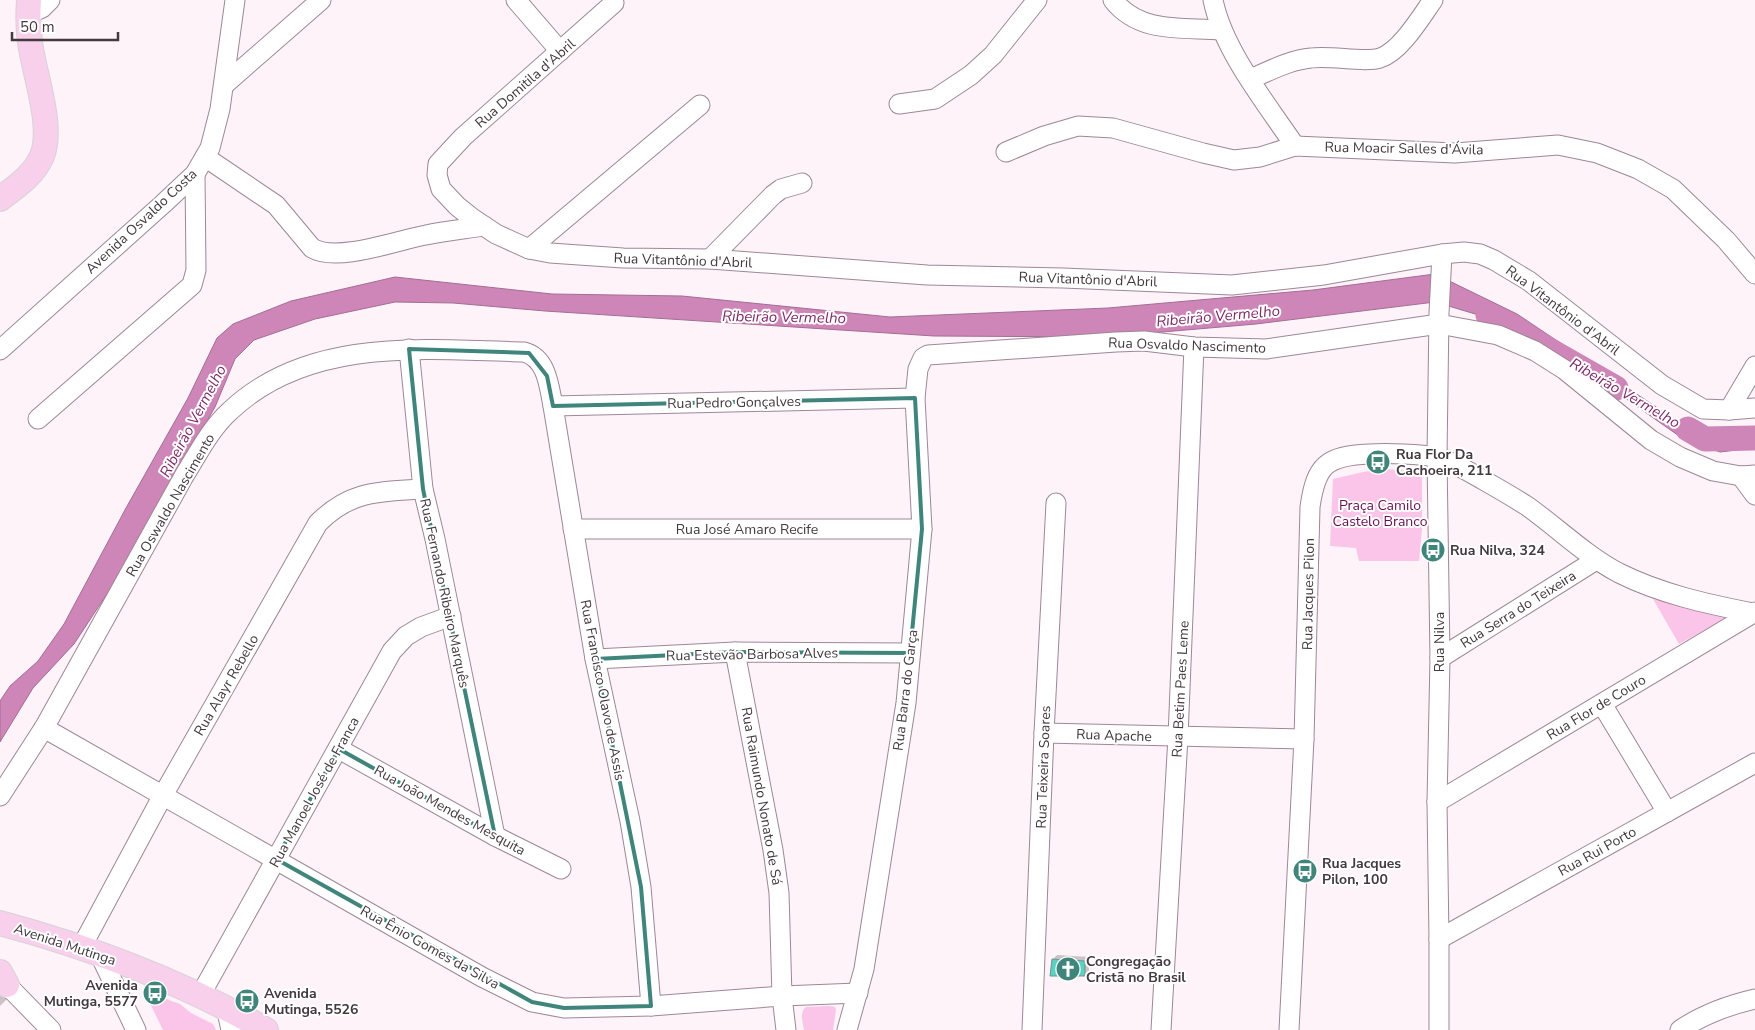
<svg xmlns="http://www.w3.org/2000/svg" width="1755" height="1030" font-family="'Nunito Sans',sans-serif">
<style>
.green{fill:#fbc4e9}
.water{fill:#ce85b7;stroke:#a46e93}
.shadow{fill:#0003}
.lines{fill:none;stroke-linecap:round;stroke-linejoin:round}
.river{stroke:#ce85b7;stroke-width:25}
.building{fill:#5ad2c2;stroke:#75938d}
.minor-casing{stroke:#9e8796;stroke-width:21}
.major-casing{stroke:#d6d3d5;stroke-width:26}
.minor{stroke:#fff;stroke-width:19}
.major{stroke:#f8d0eb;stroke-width:24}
.marked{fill:none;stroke:#40857c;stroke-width:4;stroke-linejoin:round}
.labels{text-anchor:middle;stroke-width:4;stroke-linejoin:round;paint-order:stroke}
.street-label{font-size:14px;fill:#43393f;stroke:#fff}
.poi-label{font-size:14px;font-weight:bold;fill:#43393f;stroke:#fff;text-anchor:start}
.park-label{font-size:14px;fill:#681054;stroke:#fff}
.water-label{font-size:15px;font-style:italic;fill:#802b6a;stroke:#fff}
</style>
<rect width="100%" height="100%" fill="#fdf3f9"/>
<!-- green -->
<g class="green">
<polygon points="1384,469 1417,471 1422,474 1422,529 1419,561 1359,561 1356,548 1330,546 1333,479 1363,472"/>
<polygon points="1653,599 1702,611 1734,614 1679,644"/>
<polygon points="144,991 180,1004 191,1013 213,1024 216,1030 163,1030"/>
<path d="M829 1006 835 1007 836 1010 833 1030H804C803 1023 799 1012 806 1007Z"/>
</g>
<!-- water -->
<polygon class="water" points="1435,274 1517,314 1683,425 1737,445 1755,443 1755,448 1720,452 1682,438 1555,349 1492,319 1435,302 1256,324 1104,337 934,336 545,311 453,303 395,302 315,319 254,340 235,359 215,407 120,574 74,644 33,688 0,742 0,701 10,686 38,661 64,624 126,508 188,398 217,338 233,324 291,301 395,277 552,294 682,296 890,317 1108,308 1313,290"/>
<!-- shadow -->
<g class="shadow">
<polygon points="1057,955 1089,957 1089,971 1085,975 1053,959"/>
<polygon points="0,986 10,996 0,1006"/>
</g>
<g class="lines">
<!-- river -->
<g class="river">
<polyline points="1488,315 1616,388"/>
<polyline points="1688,429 1705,439 1755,438"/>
</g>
</g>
<!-- building -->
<polygon class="building" points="1052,959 1085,961 1085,976 1050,976"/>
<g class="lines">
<defs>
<g id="minor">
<polyline points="516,0 560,51"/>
<path d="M1113 0C1140 34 1182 27 1221 30"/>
<path d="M1213 0C1223 50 1266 103 1295 146"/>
<polyline points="614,3 463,137 438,164 437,175 441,189 457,206 472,218 496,234 529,249 550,253 623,258 710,259 927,275 1063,278 1232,285 1324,275 1442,254 1464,252 1480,254 1494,260 1529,281 1662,385 1703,409 1729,410 1755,408"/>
<polyline points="27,15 42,8 50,0"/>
<path d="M1250 79C1270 71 1289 60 1311 58 1330 55 1365 63 1380 58 1400 52 1421 17 1433 0"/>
<polyline points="225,84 321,0"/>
<polyline points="899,104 935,99 971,75 993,55 1037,0"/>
<polyline points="1006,152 1044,136 1078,126 1113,128 1203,153 1234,160 1260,157 1295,146 1455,153 1558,145 1597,153 1638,169 1673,189 1726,240 1755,274"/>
<path d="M205 157 276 205 312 248C337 263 398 240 426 235 445 231 465 229 484 226"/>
<polyline points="529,249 700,105"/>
<polyline points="710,259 773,195 781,189 802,183"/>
<polyline points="409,349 423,489 435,539 495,836"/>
<polyline points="0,350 163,204 195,174 210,148 220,109 235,0"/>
<polyline points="553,406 915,398"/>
<polyline points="1729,410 1755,366"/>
<polyline points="38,419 192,285 196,270 195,174"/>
<polyline points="1741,476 1755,495"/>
<polyline points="573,529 922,529"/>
<polyline points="735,652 773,850 779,893 782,996 786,1030"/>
<polyline points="1440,658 1596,560"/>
<polyline points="595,659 735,652 910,653"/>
<polyline points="1602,704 1667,812"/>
<polyline points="44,728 482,977 532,1002 564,1008 651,1006 782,996 858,993"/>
<polyline points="1044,733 1304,739"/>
<polyline points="339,749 495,836 561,869"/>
<path d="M0 796 44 728 184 476C198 454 210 429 230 411 308 337 425 349 524 352 547 358 549 386 553 406L595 659 630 821 641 887 651 1006"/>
<polyline points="1437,802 1755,612"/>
<polyline points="1439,939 1755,763"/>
<path d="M81 948 162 797 318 523C351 490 379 492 423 489"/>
<polyline points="100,955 136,1030"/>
<polyline points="0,980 7,985 51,1030"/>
<polyline points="201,994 392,651 406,636 421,627 451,616"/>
<polyline points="226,1007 231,1030"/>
<polyline points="847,1030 864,969 906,703 922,529 915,398 918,369 923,358 928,355 1116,342 1144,341 1194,347 1266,349 1439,324 1498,335 1535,351 1565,370 1651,440 1680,457 1713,471 1741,476 1755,475"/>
<polyline points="1032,1030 1044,733 1056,503"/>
<polyline points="1161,1030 1178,737 1194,347"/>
<path d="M1289 1030 1304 739 1310 507C1316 465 1326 456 1369 454 1387 453 1420 454 1437 457 1452 461 1471 473 1485 481 1499 489 1513 497 1527 506 1558 528 1585 555 1619 573 1661 594 1707 604 1753 613"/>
<polyline points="1439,1030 1439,939 1437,802 1440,658 1437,457 1439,313 1442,254"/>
<path d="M1680 1030C1702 1015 1729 1005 1755 999"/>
</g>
<g id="major">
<path d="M0 199C16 187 34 175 42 156 54 126 34 74 30 42 28 28 28 14 29 0"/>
<path d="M0 923C93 948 183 982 266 1030"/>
<polyline points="0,972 7,985"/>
</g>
</defs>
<!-- minor casing -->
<use href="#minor" class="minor-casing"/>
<!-- major casing -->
<use href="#major" class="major-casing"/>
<!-- minor -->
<use href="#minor" class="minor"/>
<!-- major -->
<use href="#major" class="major"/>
</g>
<!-- marked area -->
<path class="marked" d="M409 349 529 353 547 376 553 406 915 398 922 529 910 653 735 652 595 659 641 887 651 1006 564 1008 532 1002 276 859 339 749 495 836 423 489Z"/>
<!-- icons -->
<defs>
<symbol id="bus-disc" viewBox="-11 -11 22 22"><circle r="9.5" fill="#40857c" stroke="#fff"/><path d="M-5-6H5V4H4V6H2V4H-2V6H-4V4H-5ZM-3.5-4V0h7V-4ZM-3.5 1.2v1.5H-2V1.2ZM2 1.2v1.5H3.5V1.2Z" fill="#fff"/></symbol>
<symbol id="church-disc" viewBox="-11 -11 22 22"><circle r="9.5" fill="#40857c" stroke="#fff"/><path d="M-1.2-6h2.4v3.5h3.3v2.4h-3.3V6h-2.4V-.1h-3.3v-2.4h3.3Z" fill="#fff"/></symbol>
</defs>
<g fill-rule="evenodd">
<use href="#bus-disc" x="1364" y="448" width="28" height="28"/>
<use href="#bus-disc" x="1419" y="536" width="28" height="28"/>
<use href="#bus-disc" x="1291" y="857" width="28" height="28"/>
<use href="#church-disc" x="1054" y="955" width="28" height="28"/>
<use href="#bus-disc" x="141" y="979" width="28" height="28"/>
<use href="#bus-disc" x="233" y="987" width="28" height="28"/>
</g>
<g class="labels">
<!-- street labels -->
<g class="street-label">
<text transform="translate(525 83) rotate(-41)" y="5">Rua Domitila d'Abril</text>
<text transform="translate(1404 148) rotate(1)" y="5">Rua Moacir Salles d'Ávila</text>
<text transform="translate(141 221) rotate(-43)" y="5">Avenida Osvaldo Costa</text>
<text transform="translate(683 260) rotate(2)" y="5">Rua Vitantônio d'Abril</text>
<text transform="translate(1088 279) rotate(2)" y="5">Rua Vitantônio d'Abril</text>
<text transform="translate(1563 310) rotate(37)" y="5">Rua Vitantônio d'Abril</text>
<text transform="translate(1187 345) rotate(2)" y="5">Rua Osvaldo Nascimento</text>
<text transform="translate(734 402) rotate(-1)" y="5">Rua Pedro Gonçalves</text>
<text transform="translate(170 505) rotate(-60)" y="5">Rua Oswaldo Nascimento</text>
<text x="747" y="534">Rua José Amaro Recife</text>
<text transform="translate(445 593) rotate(78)" y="5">Rua Fernando Ribeiro Marquês</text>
<text transform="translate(1308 594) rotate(-89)" y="5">Rua Jacques Pilon</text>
<text transform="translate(1518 609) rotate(-32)" y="5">Rua Serra do Teixeira</text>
<text transform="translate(1439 642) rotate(-90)" y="5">Rua Nilva</text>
<text transform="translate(752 654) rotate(-1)" y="5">Rua Estevão Barbosa Alves</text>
<text transform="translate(226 685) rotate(-60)" y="5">Rua Alayr Rebello</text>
<text transform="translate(1180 689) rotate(-87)" y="5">Rua Betim Paes Leme</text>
<text transform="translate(603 690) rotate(79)" y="5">Rua Francisco Olavo de Assis</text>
<text transform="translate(905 690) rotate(-83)" y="5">Rua Barra do Garça</text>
<text transform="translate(1596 707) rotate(-31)" y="5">Rua Flor de Couro</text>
<text transform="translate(1114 735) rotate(2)" y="5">Rua Apache</text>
<text transform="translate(1043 767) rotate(-88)" y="5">Rua Teixeira Soares</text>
<text transform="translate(314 792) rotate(-61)" y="5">Rua Manoel José de Franca</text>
<text transform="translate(762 796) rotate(80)" y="5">Rua Raimundo Nonato de Sá</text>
<text transform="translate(450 810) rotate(29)" y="5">Rua João Mendes Mesquita</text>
<text transform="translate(1597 851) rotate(-29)" y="5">Rua Rui Porto</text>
<text transform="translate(65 944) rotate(18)" y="5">Avenida Mutinga</text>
<text transform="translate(430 947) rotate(29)" y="5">Rua Ênio Gomes da Silva</text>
</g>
<!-- poi labels -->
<g class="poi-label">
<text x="1396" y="459">Rua Flor Da<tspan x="1396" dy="16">Cachoeira, 211</tspan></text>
<text x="1450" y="555">Rua Nilva, 324</text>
<text x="1322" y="868">Rua Jacques<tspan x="1322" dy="16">Pilon, 100</tspan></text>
<text x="1086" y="966">Congregação<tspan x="1086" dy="16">Cristã no Brasil</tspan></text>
<text x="138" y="990" text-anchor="end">Avenida<tspan x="138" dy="16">Mutinga, 5577</tspan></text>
<text x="264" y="998">Avenida<tspan x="264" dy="16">Mutinga, 5526</tspan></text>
</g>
<!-- park labels -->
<g class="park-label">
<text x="1380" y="510">Praça Camilo<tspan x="1380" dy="16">Castelo Branco</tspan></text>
</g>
<!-- water labels -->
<g class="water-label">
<text transform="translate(1218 316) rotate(-5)" y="5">Ribeirão Vermelho</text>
<text transform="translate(784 317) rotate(1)" y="5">Ribeirão Vermelho</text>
<text transform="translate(1625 393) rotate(30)" y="5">Ribeirão Vermelho</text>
<text transform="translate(193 421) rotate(-62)" y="5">Ribeirão Vermelho</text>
</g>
</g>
<!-- scale -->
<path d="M12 32v8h106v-8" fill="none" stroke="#43393f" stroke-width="2.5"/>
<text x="20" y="32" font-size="15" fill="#43393f" stroke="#ffffff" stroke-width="4" paint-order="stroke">50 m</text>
</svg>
